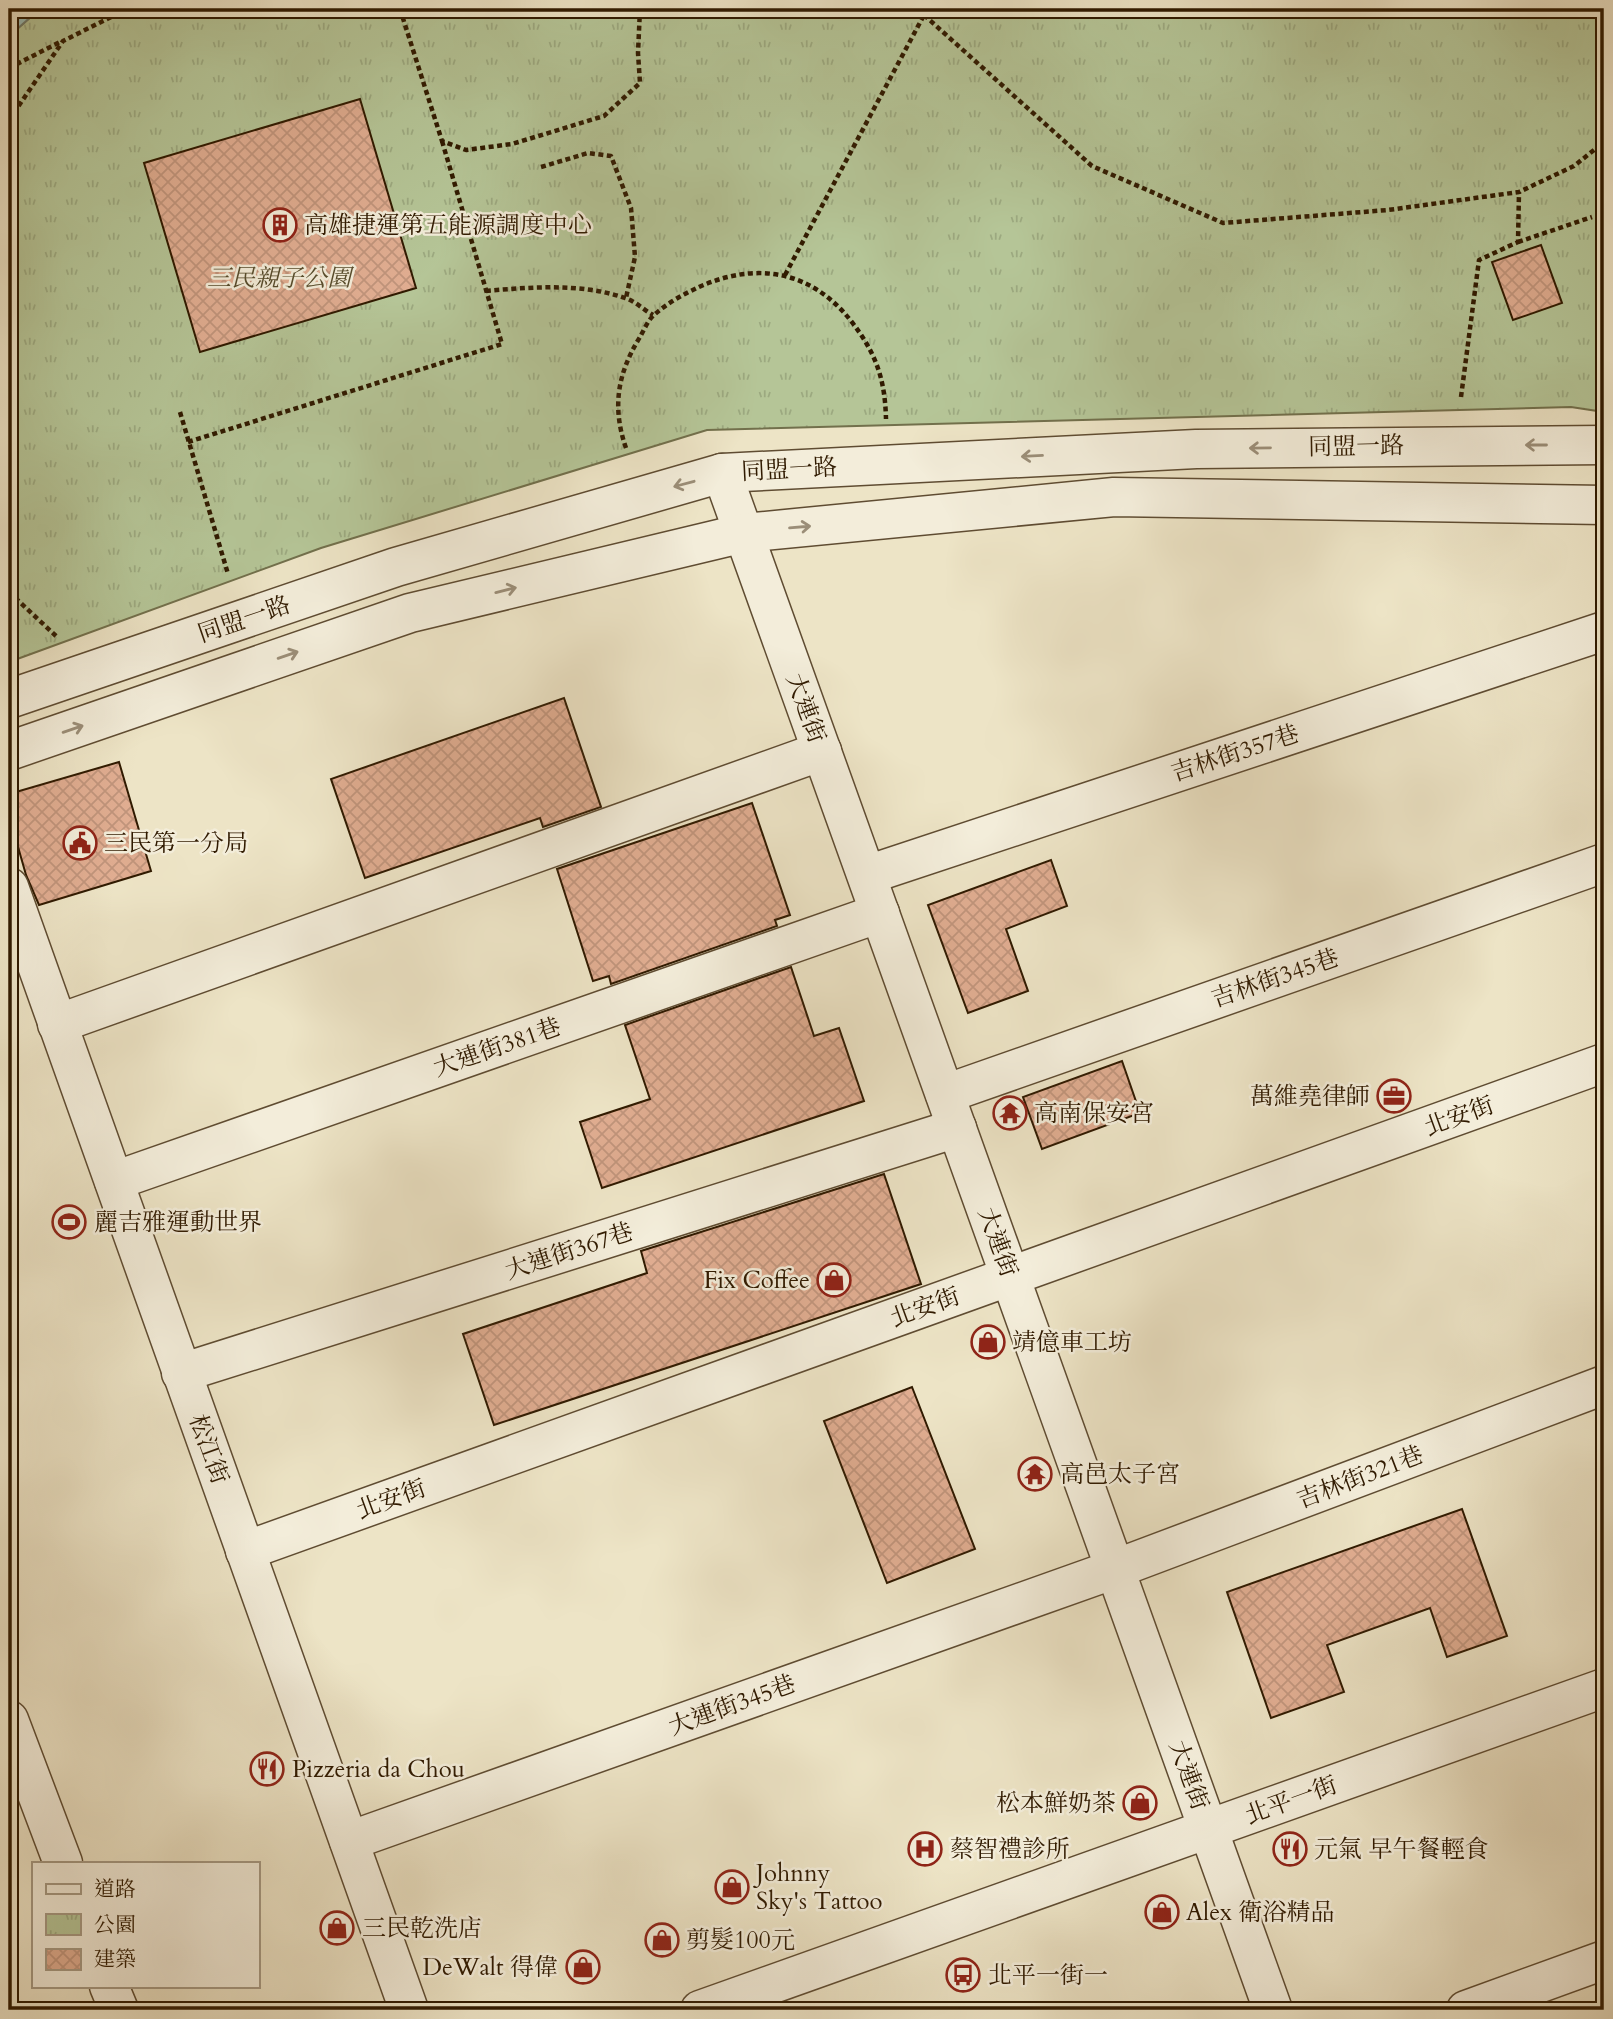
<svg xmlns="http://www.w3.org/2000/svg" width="1613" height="2019" font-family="Cardo,'Noto Serif TC',serif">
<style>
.park{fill:url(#park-tufts);stroke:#72704c;stroke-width:2}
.water{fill:url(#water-ripples);stroke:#6f7c6e;stroke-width:2}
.building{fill:url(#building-cross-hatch);stroke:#301a00;stroke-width:2}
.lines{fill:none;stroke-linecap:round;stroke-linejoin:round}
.minor-casing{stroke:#5f4c32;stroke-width:41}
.path{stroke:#301a00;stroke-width:4.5;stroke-dasharray:5 3.5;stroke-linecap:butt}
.minor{stroke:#f3edda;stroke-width:38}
.oneway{stroke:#9b8e78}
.labels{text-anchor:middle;stroke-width:5;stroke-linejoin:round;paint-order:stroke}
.poi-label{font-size:24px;fill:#301a00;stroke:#f3edda;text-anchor:start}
.park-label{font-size:24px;font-style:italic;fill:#584d2d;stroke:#f3edda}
.street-label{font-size:24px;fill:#301a00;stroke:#f3edda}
</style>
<defs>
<pattern id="park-tufts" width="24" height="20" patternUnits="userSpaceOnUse" patternTransform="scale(1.75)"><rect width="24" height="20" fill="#b5c597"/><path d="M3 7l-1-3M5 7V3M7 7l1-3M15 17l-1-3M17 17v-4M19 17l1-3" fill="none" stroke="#9ca980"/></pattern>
<pattern id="water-ripples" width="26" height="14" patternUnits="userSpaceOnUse" patternTransform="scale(1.75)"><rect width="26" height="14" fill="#99beb8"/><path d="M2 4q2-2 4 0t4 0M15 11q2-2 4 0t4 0" fill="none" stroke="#84a39c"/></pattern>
<pattern id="building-cross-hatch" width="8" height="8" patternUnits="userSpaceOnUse" patternTransform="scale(1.75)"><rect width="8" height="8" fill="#e0ad91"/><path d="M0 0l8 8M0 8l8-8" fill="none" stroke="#c0947b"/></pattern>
</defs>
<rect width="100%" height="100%" fill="#ede4c6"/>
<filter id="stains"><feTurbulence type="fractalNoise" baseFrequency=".00286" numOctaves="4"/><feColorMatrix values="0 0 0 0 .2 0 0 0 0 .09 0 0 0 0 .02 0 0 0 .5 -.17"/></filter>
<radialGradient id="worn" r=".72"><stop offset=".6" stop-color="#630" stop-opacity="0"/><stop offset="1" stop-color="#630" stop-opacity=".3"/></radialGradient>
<!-- park -->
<polygon class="park" points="40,9 1604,9 1604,412 1571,407 707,430 321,548 9,662 9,36"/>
<!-- water -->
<polygon class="water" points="9,9 40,9 9,36"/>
<!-- building -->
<g class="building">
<polygon points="360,99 416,288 200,352 144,163"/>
<polygon points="1541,245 1562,303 1513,320 1492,262"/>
<polygon points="564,698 601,807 543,827 540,818 365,878 331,779"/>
<polygon points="119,762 151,871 39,905 26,875 9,815 9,794"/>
<polygon points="752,803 790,915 775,920 777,926 611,984 609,976 593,981 557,869"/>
<polygon points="1051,860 1067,906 1006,929 1028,991 968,1013 928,905"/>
<polygon points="791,967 814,1036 839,1028 864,1101 602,1188 580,1122 650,1099 625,1025"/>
<polygon points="1122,1061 1140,1113 1042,1149 1023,1097"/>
<polygon points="884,1174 921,1284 494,1425 463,1334 647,1273 641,1251"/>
<polygon points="912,1387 975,1549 887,1583 824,1421"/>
<polygon points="1462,1509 1507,1636 1447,1657 1430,1608 1327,1645 1344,1692 1271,1718 1227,1592"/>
</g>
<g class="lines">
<defs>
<g id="minor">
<polyline points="722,473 1273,2010"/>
<polyline points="9,699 396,567 722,473 1196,449 1604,445"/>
<polyline points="9,751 410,613 744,533 1114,497 1604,505"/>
<polyline points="867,875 1604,631"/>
<polyline points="9,887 409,2010"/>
<polyline points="57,1024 822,751"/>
<polyline points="945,1094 1604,863"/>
<polyline points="114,1181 880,913"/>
<polyline points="181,1373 957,1128"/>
<polyline points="245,1551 1604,1063"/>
<polyline points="9,1720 63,1863"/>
<polyline points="349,1841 1115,1569 1604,1385"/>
<polyline points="109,1986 119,2010"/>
<polyline points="700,2010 1604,1688"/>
<polyline points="1466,2010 1604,1960"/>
</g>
</defs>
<!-- minor casing -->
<use href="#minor" class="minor-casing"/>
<!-- path -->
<g class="path">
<polyline points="289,9 308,13 323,9"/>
<polyline points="400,9 442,141 466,150 512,144 604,116 640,83 638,53 640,9"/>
<polyline points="924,15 1092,166 1223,223 1388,210 1519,192 1574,166 1604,142"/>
<polyline points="9,68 62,41"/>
<polyline points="9,120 63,41 127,9"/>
<polyline points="541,167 588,153 611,156 631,208 635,257 626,298"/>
<polyline points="1518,242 1592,217"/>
<polyline points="785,275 924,15 930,9"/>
<path d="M486 291C531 287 582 283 625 298 635 301 644 310 653 315"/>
<polyline points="1461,397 1479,260 1518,242 1519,192"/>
<polyline points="180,412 228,574"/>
<polyline points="188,442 502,344 442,141"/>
<path d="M626 448C612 408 617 374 640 337 644 330 648 320 654 315 667 303 684 294 699 287 757 261 812 271 851 321 876 353 885 379 886 419"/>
<polyline points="9,592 56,636"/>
</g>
<!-- minor -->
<use href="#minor" class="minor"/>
</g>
<!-- one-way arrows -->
<defs><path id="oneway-shaft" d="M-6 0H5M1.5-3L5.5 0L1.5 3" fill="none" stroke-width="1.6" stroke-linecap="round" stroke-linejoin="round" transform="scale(1.75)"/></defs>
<g class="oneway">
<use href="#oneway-shaft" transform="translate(1536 445) rotate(180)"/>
<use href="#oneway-shaft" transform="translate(1260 448) rotate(179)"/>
<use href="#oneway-shaft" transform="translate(1032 456) rotate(177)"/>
<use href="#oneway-shaft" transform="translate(684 484) rotate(165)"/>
<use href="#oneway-shaft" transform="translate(800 527) rotate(-5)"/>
<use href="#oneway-shaft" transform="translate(506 590) rotate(-14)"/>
<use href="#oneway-shaft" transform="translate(288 655) rotate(-19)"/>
<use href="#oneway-shaft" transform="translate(73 729) rotate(-19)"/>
</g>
<!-- icons -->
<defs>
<symbol id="building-ring" viewBox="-11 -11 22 22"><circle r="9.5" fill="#f3edda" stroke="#8f2418" stroke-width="1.5"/><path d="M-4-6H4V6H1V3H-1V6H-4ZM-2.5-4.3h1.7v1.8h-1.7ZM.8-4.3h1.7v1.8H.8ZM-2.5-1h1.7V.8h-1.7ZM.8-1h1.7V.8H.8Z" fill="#8f2418"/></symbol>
<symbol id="civic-ring" viewBox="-11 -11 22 22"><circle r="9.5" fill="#f3edda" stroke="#8f2418" stroke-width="1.5"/><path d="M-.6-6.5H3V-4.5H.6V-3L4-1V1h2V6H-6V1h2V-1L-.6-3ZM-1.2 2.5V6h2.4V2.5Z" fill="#8f2418"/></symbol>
<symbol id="office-ring" viewBox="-11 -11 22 22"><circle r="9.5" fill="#f3edda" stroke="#8f2418" stroke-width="1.5"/><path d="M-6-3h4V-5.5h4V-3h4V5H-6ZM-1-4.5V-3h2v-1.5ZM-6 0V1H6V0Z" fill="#8f2418"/></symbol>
<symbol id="temple-ring" viewBox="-11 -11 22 22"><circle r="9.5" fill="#f3edda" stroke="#8f2418" stroke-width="1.5"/><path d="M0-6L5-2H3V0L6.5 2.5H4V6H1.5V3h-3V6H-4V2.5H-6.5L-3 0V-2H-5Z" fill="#8f2418"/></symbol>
<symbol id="stadium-ring" viewBox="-11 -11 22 22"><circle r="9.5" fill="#f3edda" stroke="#8f2418" stroke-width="1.5"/><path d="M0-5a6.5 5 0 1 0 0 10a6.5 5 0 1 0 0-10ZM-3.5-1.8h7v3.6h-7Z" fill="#8f2418"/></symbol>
<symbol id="shop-ring" viewBox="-11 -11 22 22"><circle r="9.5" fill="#f3edda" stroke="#8f2418" stroke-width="1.5"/><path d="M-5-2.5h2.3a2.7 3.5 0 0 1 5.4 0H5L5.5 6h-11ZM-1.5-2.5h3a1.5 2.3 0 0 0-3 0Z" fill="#8f2418"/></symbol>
<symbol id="restaurant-ring" viewBox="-11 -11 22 22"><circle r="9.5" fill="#f3edda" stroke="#8f2418" stroke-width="1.5"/><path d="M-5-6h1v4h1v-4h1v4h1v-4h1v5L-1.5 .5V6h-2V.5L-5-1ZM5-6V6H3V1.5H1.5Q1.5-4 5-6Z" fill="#8f2418"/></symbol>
<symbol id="hospital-ring" viewBox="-11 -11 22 22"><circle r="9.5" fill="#f3edda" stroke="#8f2418" stroke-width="1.5"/><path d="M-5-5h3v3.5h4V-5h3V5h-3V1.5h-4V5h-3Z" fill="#8f2418"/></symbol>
<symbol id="bus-ring" viewBox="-11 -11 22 22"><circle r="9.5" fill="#f3edda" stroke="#8f2418" stroke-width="1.5"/><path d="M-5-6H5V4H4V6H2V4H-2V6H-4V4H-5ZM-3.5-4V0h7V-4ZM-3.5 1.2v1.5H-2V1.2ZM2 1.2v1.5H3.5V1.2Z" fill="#8f2418"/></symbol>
</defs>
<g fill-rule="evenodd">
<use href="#building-ring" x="261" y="206" width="38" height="38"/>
<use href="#civic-ring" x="61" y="824" width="38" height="38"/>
<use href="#office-ring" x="1375" y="1077" width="38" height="38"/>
<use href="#temple-ring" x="991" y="1094" width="38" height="38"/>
<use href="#stadium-ring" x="50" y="1203" width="38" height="38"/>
<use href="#shop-ring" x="815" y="1261" width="38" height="38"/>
<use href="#shop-ring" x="969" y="1323" width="38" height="38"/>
<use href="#temple-ring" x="1016" y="1455" width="38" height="38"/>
<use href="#restaurant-ring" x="248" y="1750" width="38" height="38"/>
<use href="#shop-ring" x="1121" y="1784" width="38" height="38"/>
<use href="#hospital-ring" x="906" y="1830" width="38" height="38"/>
<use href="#restaurant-ring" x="1271" y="1830" width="38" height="38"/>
<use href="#shop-ring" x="713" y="1868" width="38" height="38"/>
<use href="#shop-ring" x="1143" y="1893" width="38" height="38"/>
<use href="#shop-ring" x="318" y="1909" width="38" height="38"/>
<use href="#shop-ring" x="643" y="1921" width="38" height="38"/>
<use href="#shop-ring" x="564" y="1948" width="38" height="38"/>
<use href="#bus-ring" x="944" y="1956" width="38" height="38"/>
</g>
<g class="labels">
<!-- poi labels -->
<g class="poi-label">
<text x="304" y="233">高雄捷運第五能源調度中心</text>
<text x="104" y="851">三民第一分局</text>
<text x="1370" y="1104" text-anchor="end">萬維堯律師</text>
<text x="1034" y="1121">高南保安宮</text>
<text x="94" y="1230">麗吉雅運動世界</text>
<text x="810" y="1288" text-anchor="end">Fix Coffee</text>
<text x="1012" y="1350">靖億車工坊</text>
<text x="1060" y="1482">高邑太子宮</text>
<text x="292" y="1777">Pizzeria da Chou</text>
<text x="1116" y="1811" text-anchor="end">松本鮮奶茶</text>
<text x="950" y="1857">蔡智禮診所</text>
<text x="1314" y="1857">元氣 早午餐輕食</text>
<text x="756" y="1881">Johnny<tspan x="756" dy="28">Sky's Tattoo</tspan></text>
<text x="1186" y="1920">Alex 衛浴精品</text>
<text x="362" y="1936">三民乾洗店</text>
<text x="686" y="1948">剪髮100元</text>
<text x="558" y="1975" text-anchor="end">DeWalt 得偉</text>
<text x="988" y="1983">北平一街一</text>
</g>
<!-- park labels -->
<g class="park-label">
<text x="279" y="286">三民親子公園</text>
</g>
<!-- street labels -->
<g class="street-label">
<text transform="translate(1356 446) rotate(-1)" y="8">同盟一路</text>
<text transform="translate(789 469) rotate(-3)" y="8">同盟一路</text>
<text transform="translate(244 619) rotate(-19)" y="8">同盟一路</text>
<text transform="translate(806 708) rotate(70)" y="8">大連街</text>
<text transform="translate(1235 753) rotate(-18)" y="8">吉林街357巷</text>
<text transform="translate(1275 978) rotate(-19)" y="8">吉林街345巷</text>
<text transform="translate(497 1047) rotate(-19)" y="8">大連街381巷</text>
<text transform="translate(1459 1116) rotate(-20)" y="8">北安街</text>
<text transform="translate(998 1242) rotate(70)" y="8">大連街</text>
<text transform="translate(569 1251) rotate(-18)" y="8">大連街367巷</text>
<text transform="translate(925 1307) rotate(-20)" y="8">北安街</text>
<text transform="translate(209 1449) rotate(70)" y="8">松江街</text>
<text transform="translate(1360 1477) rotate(-21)" y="8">吉林街321巷</text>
<text transform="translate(391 1499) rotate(-20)" y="8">北安街</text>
<text transform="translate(732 1705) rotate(-20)" y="8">大連街345巷</text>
<text transform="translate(1189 1775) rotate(70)" y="8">大連街</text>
<text transform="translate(1291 1800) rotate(-20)" y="8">北平一街</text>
</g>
</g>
<!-- margin -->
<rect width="1613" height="2019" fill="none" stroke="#ede4c6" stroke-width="35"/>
<rect x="10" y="10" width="1592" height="1998" fill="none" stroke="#301a00" stroke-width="3.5"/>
<rect x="18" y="18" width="1578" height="1984" fill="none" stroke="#301a00" stroke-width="2"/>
<!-- legend -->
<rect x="32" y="1862" width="228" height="126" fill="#f3edda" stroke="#a59983" stroke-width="2"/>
<rect x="46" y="1884" width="35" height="10" fill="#f3edda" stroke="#a59983" stroke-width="2"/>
<text x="94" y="1896" font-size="21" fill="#301a00">道路</text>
<rect x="46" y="1914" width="35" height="21" fill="url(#park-tufts)" stroke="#a59983" stroke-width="2"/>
<text x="94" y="1932" font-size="21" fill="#301a00">公園</text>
<rect x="46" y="1949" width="35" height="21" fill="url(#building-cross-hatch)" stroke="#a59983" stroke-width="2"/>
<text x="94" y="1966" font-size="21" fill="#301a00">建築</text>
<rect width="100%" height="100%" filter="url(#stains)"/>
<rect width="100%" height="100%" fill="url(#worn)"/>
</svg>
